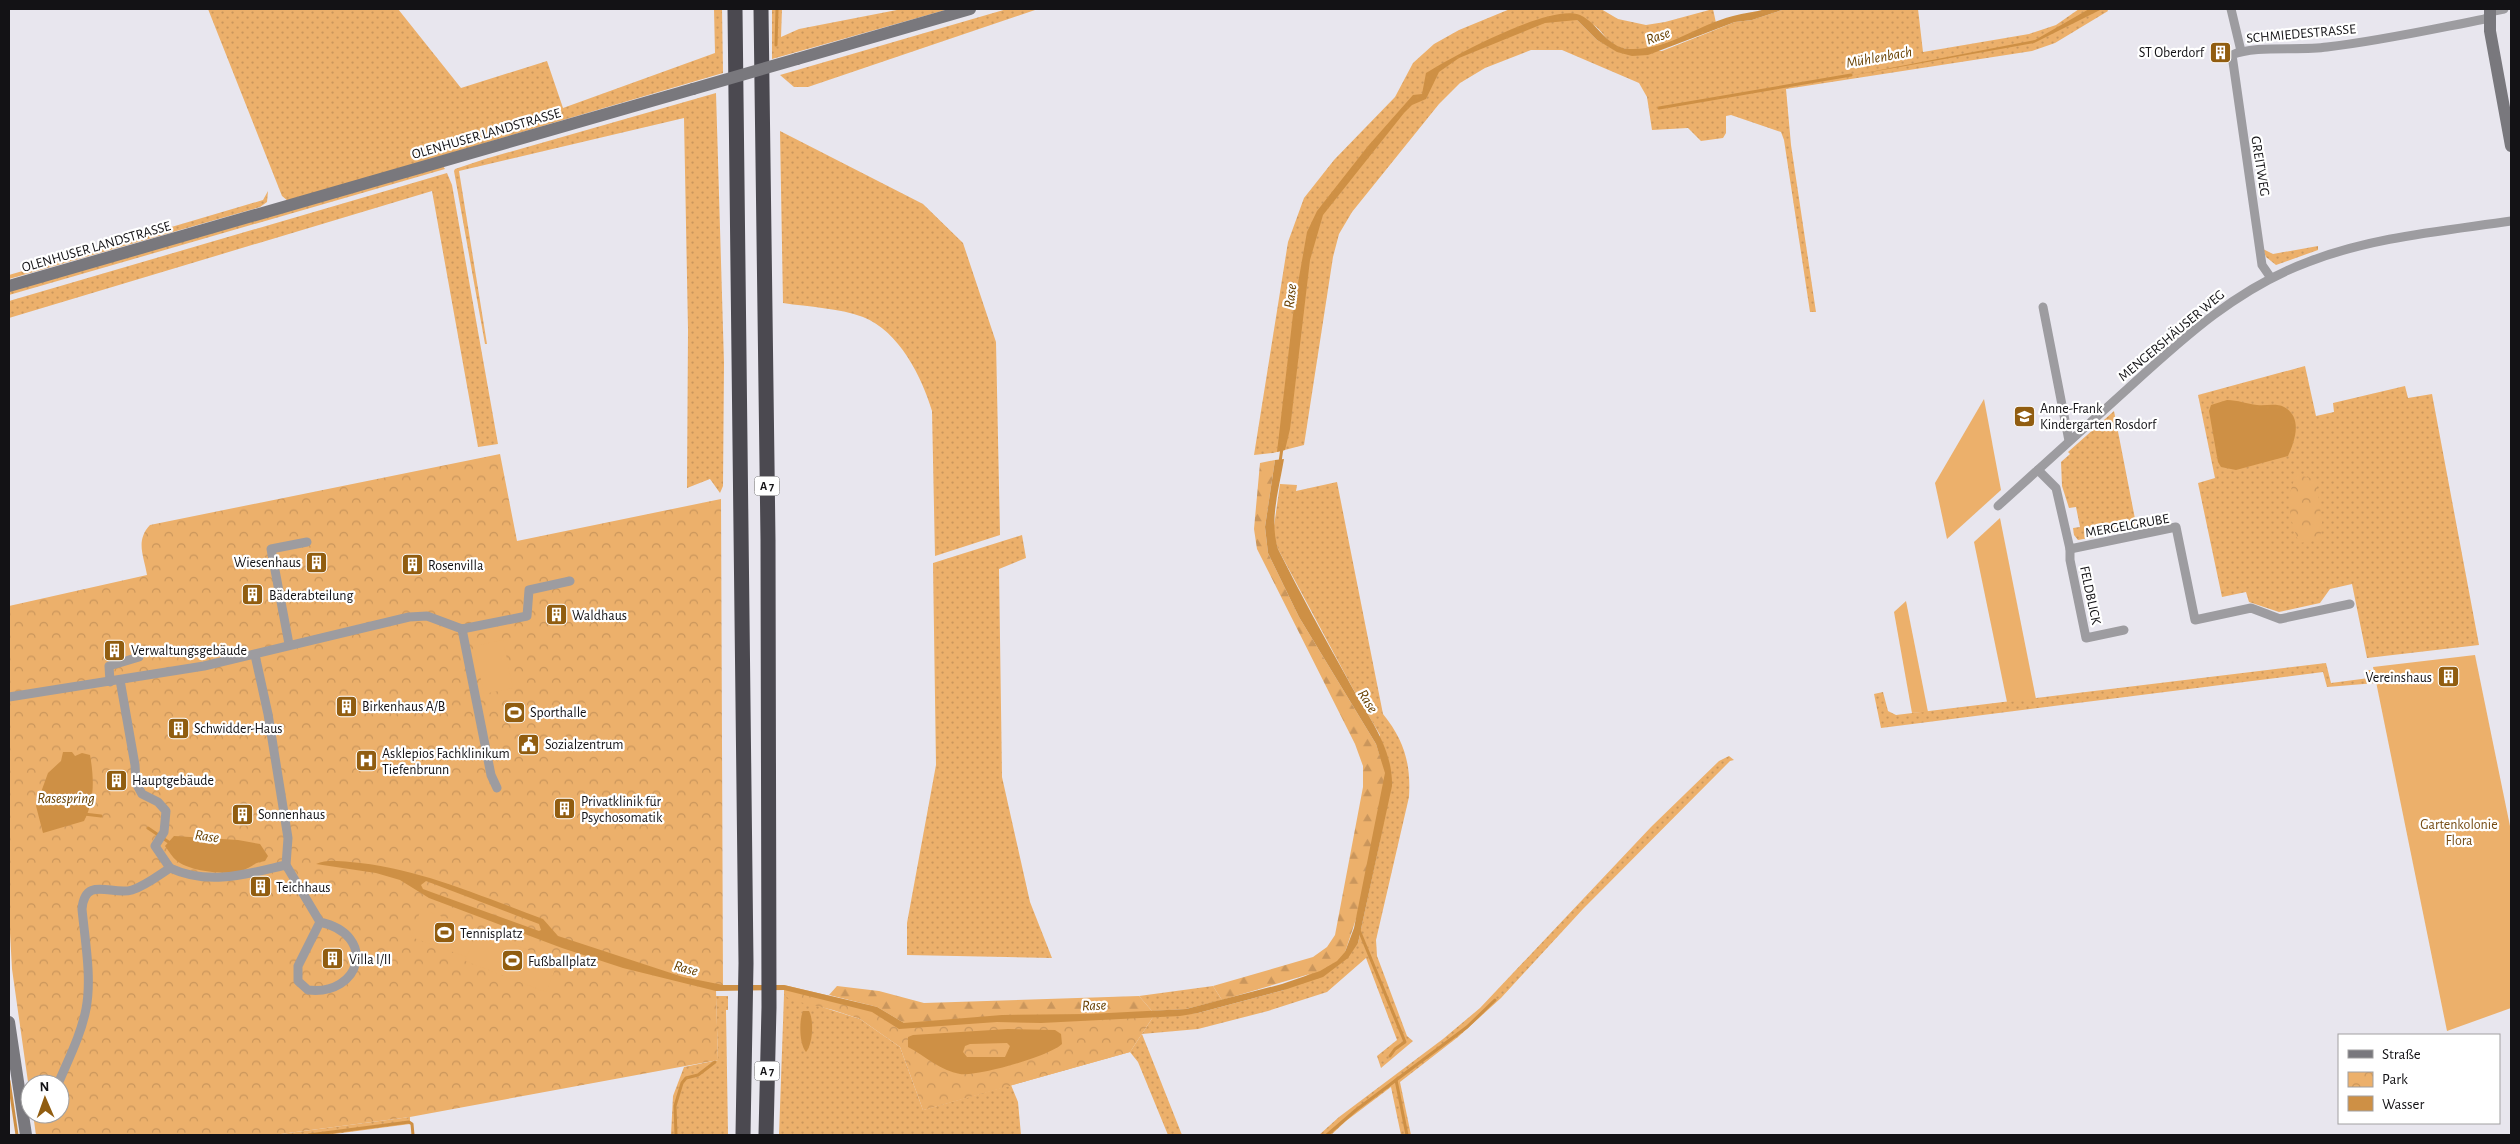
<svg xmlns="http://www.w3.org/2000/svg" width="2520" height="1144" font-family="'Alegreya Sans',sans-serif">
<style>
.grass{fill:url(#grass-dots)}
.forest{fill:url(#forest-firs)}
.park{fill:url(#park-crowns)}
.garden{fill:#ecb06b}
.water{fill:#ce9045;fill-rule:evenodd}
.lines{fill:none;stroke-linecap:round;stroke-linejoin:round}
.stream{stroke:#ce9045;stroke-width:3}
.street{stroke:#9d9ca0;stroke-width:9}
.secondary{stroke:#79787d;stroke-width:12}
.highway{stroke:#4b4950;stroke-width:15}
.secondary-bridge{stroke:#79787d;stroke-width:12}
.labels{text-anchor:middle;stroke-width:4.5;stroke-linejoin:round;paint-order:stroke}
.shield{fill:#fff;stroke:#5a595b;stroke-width:1}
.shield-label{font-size:12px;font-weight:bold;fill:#131215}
.street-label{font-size:14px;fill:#131215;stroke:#fff}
.poi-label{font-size:14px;fill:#131215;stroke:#fff;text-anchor:start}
.park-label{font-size:14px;fill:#754b13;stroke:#fff}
.water-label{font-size:15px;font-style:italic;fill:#684000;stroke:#fff}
</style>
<defs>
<pattern id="grass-dots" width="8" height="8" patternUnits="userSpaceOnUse" patternTransform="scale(1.25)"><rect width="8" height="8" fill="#ecb06b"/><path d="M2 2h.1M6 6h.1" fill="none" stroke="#ca965c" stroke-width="1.8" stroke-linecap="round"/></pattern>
<pattern id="forest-firs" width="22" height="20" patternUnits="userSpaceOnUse" patternTransform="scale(1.25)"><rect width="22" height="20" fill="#ecb06b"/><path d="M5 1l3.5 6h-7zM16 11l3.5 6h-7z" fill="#ca965c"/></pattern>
<pattern id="park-crowns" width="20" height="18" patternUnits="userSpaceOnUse" patternTransform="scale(1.25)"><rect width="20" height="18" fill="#ecb06b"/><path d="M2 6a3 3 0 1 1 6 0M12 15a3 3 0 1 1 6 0" fill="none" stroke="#ca965c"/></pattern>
</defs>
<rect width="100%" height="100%" fill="#e8e6ee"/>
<!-- grass -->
<g class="grass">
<polygon points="208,9 398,9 461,88 547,61 563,108 715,53 714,9 722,9 723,73 288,201 282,196"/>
<polygon points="772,9 782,9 781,37 799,29 902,9 949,9 772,59"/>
<polygon points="1007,9 1038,9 808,87 794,87 780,75"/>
<path d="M1510 9H1601L1618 19 1646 25 1665 22 1713 9 1716 23C1689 34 1650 58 1619 47 1606 43 1603 30 1592 24 1589 22 1581 21 1577 20L1597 40 1617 51H1662L1735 22 1752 20 1785 9H1918L1923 52 2029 34 2056 25 2079 9H2107L2108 11 2055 43 2032 51 1786 89 1791 145 1816 312H1810L1784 140 1781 132 1731 115 1726 116V133L1723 138 1701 141 1688 128 1652 130 1647 97 1639 83 1562 50H1531L1485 68 1460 83 1439 104 1352 212 1339 234 1333 257 1304 445 1273 453 1254 455 1288 242 1304 198 1334 160 1395 97 1413 63 1434 44 1459 30Z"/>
<polygon points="716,93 724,363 723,486 720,493 710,479 687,488 688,330 684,118 459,171 487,344 485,344 454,171 455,169 485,159"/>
<path d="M780 131 923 204 963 243 996 342 1000 535 935 556 932 411C922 377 899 331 863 317 839 308 809 307 783 303Z"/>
<polygon points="443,166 445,169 9,295 9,291"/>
<polygon points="447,173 452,185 498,444 478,447 432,191 9,318 9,301"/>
<polygon points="268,191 267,202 260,207 9,279 9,275 263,200"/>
<polygon points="2318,246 2318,250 2276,265 2266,257 2263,249 2273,254"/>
<polygon points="2305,366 2316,416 2334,412 2333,403 2405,386 2408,398 2432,394 2479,645 2367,658 2352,584 2330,589 2320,603 2279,612 2249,602 2246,592 2222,597 2198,483 2215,478 2198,395"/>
<polygon points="2114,411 2137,529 2078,540 2074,535 2073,528 2080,527 2076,507 2069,508 2062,486 2061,462 2070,454 2068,452"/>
<path d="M1337 482 1383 714C1404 740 1411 763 1409 797L1376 940 1377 956 1407 1036 1413 1041 1381 1068 1377 1056 1397 1040 1366 958 1327 992 1268 1011 1198 1029 1142 1034 1182 1135H1168L1138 1062 1130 1052 1153 1017 1198 1013 1284 990 1358 943 1380 840V735L1352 687 1278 549 1273 533 1280 484 1297 485 1296 491Z"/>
<polygon points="1022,535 1026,558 999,569 1002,777 1030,902 1052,958 907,955 907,923 936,765 933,563"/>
<polygon points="2326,663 2331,683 2369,678 2368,670 2373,670 2376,683 2327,687 2323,672 1881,728 1874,694 1883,692 1888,711 1896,715"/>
<polygon points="1729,756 1734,760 1730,761 1583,909 1501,998 1458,1037 1400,1082 1411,1135 1401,1135 1391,1087 1346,1121 1331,1135 1319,1135 1339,1117 1443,1039 1480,1008 1651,827 1719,761"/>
<polygon points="1213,986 1222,1000 1186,1009 1152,1011 1139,996"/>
<polygon points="784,995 860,1019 900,1047 923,1110 1011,1085 1018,1102 1021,1135 779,1135"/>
<polygon points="716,996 728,996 728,1010 726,1010 728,1135 671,1135 673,1096 684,1067 718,1060"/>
<polygon points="410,1117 410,1124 327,1135 273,1135"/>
</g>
<!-- forest -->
<g class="forest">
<polygon points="1275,460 1265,527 1268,553 1299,617 1376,744 1386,774 1358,913 1345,952 1337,961 1320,971 1222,1000 1213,986 1313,957 1327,947 1335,935 1363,787 1363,766 1355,744 1257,549 1254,529 1260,463"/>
<polygon points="837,986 879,991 924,1003 1139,996 1152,1011 1130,1052 923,1110 904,1023 877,1007 829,995"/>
</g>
<!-- park -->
<g class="park">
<path d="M500 454 517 541 721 499 723 985 716 991 718 1060 410 1117 273 1135H36L33 1114H60V1084H30V1096L12 969 9 915V606L147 575C144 556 135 541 150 525Z"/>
<path d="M2297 475 2316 479 2322 522 2320 540 2299 543C2290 520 2284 497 2297 475Z"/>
<polygon points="784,985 877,1007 904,1023 1002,1015 1089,1014 1152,1011 1153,1017 1130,1052 923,1110 900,1047 860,1019 833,1010 791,1000 784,995"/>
</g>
<!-- garden -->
<g class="garden">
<polygon points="1984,399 2001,490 1947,539 1935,483"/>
<polygon points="2000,518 2036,699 2007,702 1974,542"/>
<polygon points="1906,601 1928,712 1912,713 1894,612"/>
<polygon points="503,640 513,688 484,694 474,646"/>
<polygon points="2475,655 2511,831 2511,1008 2447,1031 2373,667"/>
<polygon points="519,699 524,721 508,724 504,702"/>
<polygon points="585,703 587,719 557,722 555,706"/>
<polygon points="421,909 476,929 467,957 411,937"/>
<polygon points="478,930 558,962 546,992 465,961"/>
</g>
<!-- water -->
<g class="water">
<path d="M1766 9H1785L1752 20 1735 22 1648 55 1632 56 1617 52 1597 40 1577 20 1545 23 1459 58 1439 72 1426 99 1412 105 1404 113 1323 215 1310 260 1290 429 1285 450 1277 452 1294 306 1307 232 1317 211 1368 146 1413 95 1422 94 1426 73C1453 56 1551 3 1580 15 1599 24 1606 47 1629 49 1667 51 1697 25 1733 16 1744 13 1755 12 1766 9Z"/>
<polygon points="2089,9 2102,9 2034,43 1849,76 2035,40"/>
<path d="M2227 400C2238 400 2247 404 2257 405 2266 406 2276 403 2284 407 2303 417 2295 441 2288 456L2236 470 2221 467 2218 462 2209 411 2211 405Z"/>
<path d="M1284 459C1279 489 1269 520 1278 549 1300 593 1323 635 1347 678 1365 713 1393 745 1392 786L1358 943 1348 958 1323 977 1284 990 1198 1013 1180 1016 1041 1023 997 1022 899 1029 872 1012 784 990 716 991 623 968 562 948 429 898 400 880 376 873 316 864C327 859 338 861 350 862 416 867 480 896 543 919L558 936 683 977 723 985H784L877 1007 904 1023 1002 1015 1089 1014 1186 1009 1282 984 1320 971 1337 961 1345 952 1354 928 1385 773 1376 744 1299 617 1268 553 1265 527 1275 460ZM426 881 539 924 541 930 539 931 431 892 423 889 421 885Z"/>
<path d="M63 752H72L75 756 82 753 90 755C94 778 95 800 84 821L43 833 36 806 48 773 61 761Z"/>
<path d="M174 836 238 840 260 844 268 856 265 861C254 863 256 864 248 868 233 877 191 872 177 861 172 857 169 851 165 846Z"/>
<path d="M803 1011H809C814 1020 813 1044 806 1052 799 1044 799 1020 803 1011Z"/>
<path d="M1008 1029 1055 1030 1061 1034 1062 1044C1050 1056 977 1077 960 1074 941 1071 925 1056 908 1047V1037L913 1035ZM1007 1043 1010 1046 1005 1057H967L963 1052 965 1046 970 1044Z"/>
</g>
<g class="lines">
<!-- stream -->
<g class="stream">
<polyline points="776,45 777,9"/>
<polyline points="1659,108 1851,75"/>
<polyline points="1280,462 1282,448"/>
<polyline points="84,814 101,816"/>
<polyline points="148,828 170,843"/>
<polyline points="1359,930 1405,1042 1395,1049 1390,1056"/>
<polyline points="1396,1080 1407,1135"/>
<polyline points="9,1081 17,1135"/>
<polyline points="309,1135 409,1122 412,1124 413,1135"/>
<polyline points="676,1135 675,1106 682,1083 686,1078 698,1075 715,1062"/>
<polyline points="1327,1135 1356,1110 1467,1027 1495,1000"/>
</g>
<!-- street -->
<g class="street">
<polyline points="2231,9 2241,51"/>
<path d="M2271 278 2262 265 2232 55C2254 45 2300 51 2327 47 2380 41 2433 29 2485 19L2494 11 2504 9"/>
<polyline points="2043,307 2069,441"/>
<polyline points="2038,470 2056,488 2070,549 2176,527 2195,620 2251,608 2280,619 2350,604"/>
<path d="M1998 506C2040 468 2082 430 2124 392 2180 341 2235 289 2308 262 2372 237 2443 231 2511 221"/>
<polyline points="2070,549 2070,560 2086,638 2124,630"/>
<polyline points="462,629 491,775 497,788"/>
<polyline points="289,644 271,549 307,542"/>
<path d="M255 655 268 714 288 838 286 865 320 922 298 966V981L308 990C361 996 378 935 320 922"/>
<polyline points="120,680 135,765 136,783 142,794 158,802 166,811 164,832 155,846 170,868"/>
<polyline points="110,682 109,666 139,657"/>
<polyline points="9,697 204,666 409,617 427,616 462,629 527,616 529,590 570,581"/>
<path d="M58 1084C68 1060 81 1035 86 1009 92 978 85 941 82 909 85 875 112 896 132 890 145 886 159 875 170 868 209 886 247 874 286 865"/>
</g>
<!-- secondary -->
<g class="secondary">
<polyline points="2490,9 2490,31 2511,146"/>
<polyline points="797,59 970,9"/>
<polyline points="9,286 693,89"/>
<polyline points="9,1022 26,1135"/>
</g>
<!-- highway -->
<g class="highway">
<polyline points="735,9 746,963 743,1135"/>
<polyline points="761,9 768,540 769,1007 766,1135"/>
</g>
<!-- secondary-bridge -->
<polyline class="secondary-bridge" points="693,89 797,59"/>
</g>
<!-- icons -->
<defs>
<symbol id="building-square" viewBox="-11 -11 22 22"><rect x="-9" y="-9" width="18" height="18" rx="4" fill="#915d10" stroke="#fff"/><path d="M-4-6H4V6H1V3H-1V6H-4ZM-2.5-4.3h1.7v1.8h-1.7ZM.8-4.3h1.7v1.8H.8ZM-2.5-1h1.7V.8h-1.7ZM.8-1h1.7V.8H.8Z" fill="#fff"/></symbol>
<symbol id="school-square" viewBox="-11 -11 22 22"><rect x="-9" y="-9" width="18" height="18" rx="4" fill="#915d10" stroke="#fff"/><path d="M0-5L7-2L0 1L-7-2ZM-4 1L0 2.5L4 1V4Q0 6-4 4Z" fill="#fff"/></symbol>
<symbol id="stadium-square" viewBox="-11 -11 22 22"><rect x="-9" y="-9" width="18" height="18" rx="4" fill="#915d10" stroke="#fff"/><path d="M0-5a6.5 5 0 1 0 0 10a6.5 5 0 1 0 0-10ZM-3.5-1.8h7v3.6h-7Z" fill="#fff"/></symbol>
<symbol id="civic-square" viewBox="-11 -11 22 22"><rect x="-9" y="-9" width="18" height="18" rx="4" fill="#915d10" stroke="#fff"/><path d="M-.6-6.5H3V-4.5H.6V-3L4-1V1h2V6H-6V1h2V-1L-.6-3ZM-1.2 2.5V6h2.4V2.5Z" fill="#fff"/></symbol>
<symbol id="hospital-square" viewBox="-11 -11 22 22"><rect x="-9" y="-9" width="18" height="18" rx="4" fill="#915d10" stroke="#fff"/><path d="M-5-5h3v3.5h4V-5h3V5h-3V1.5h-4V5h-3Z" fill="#fff"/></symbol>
</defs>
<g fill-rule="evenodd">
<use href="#building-square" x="2208" y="40" width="25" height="25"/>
<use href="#school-square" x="2012" y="404" width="25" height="25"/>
<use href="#building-square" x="304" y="550" width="25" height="25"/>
<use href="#building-square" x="400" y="552" width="25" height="25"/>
<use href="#building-square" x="240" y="582" width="25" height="25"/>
<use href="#building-square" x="544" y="602" width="25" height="25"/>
<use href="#building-square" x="102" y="638" width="25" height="25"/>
<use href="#building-square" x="2436" y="664" width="25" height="25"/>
<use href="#building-square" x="334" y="694" width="25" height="25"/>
<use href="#stadium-square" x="502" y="700" width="25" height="25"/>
<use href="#building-square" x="166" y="716" width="25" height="25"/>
<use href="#civic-square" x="516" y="732" width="25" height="25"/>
<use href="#hospital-square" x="354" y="748" width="25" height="25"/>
<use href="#building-square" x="104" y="768" width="25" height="25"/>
<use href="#building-square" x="552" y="796" width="25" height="25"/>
<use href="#building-square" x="230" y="802" width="25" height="25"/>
<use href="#building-square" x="248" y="874" width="25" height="25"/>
<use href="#stadium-square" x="432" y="920" width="25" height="25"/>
<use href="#building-square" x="320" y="946" width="25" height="25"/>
<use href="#stadium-square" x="500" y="948" width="25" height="25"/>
</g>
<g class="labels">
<!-- shield labels -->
<g class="shield">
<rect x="754.5" y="476.5" width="25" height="19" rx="4"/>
<rect x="754.5" y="1061.5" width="25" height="19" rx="4"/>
</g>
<g class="shield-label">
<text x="767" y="490">A 7</text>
<text x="767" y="1075">A 7</text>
</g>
<!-- street labels -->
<g class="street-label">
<text transform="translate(2301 33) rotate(-5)" y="5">SCHMIEDESTRASSE</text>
<text transform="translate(486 133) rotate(-16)" y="5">OLENHUSER LANDSTRASSE</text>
<text transform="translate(2261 166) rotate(81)" y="5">GREITWEG</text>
<text transform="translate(96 246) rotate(-16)" y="5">OLENHUSER LANDSTRASSE</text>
<text transform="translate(2171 335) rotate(-40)" y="5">MENGERSHÄUSER WEG</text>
<text transform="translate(2127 525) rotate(-10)" y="5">MERGELGRUBE</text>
<text transform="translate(2091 595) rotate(78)" y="5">FELDBLICK</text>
</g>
<!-- poi labels -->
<g class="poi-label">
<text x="2204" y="57" text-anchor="end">ST Oberdorf</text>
<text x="2040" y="413">Anne-Frank<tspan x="2040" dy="16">Kindergarten Rosdorf</tspan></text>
<text x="301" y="567" text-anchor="end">Wiesenhaus</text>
<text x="428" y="570">Rosenvilla</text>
<text x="269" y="600">Bäderabteilung</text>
<text x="572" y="620">Waldhaus</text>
<text x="131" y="655">Verwaltungsgebäude</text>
<text x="2432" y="682" text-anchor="end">Vereinshaus</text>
<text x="362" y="711">Birkenhaus A/B</text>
<text x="530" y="717">Sporthalle</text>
<text x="194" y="733">Schwidder-Haus</text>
<text x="545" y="749">Sozialzentrum</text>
<text x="382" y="758">Asklepios Fachklinikum<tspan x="382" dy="16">Tiefenbrunn</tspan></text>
<text x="132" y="785">Hauptgebäude</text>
<text x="581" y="806">Privatklinik für<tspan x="581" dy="16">Psychosomatik</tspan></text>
<text x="258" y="819">Sonnenhaus</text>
<text x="276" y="892">Teichhaus</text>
<text x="460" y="938">Tennisplatz</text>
<text x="349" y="964">Villa I/II</text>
<text x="528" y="966">Fußballplatz</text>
</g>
<!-- park labels -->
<g class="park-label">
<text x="2459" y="829">Gartenkolonie<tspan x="2459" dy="16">Flora</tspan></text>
</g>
<!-- water labels -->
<g class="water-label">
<text transform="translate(1658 36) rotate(-19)" y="5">Rase</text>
<text transform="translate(1879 57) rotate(-10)" y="5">Mühlenbach</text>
<text transform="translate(1290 296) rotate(-83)" y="5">Rase</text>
<text transform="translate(1368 701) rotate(58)" y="5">Rase</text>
<text x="66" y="803">Rasespring</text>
<text transform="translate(207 836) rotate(8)" y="5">Rase</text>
<text transform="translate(686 968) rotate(15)" y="5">Rase</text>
<text transform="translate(1094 1005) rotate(-2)" y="5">Rase</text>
</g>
</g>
<!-- border -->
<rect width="2520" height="1144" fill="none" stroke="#131215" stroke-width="20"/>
<!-- legend -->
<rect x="2338" y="1034" width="162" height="90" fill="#ffffff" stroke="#a1a0a1"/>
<rect x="2348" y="1050" width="25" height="8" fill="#79787d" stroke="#a1a0a1"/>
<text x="2382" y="1059" font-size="15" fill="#131215">Straße</text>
<rect x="2348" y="1072" width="25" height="15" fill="url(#park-crowns)" stroke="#a1a0a1"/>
<text x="2382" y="1084" font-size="15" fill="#131215">Park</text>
<rect x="2348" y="1096" width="25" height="15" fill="#ce9045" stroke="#a1a0a1"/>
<text x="2382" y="1109" font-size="15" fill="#131215">Wasser</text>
<!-- north arrow -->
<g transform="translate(45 1099) rotate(358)"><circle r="24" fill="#ffffff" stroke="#a1a0a1"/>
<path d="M0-4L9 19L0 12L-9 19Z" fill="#915d10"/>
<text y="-8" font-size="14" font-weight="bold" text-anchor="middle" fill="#131215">N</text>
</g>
</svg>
